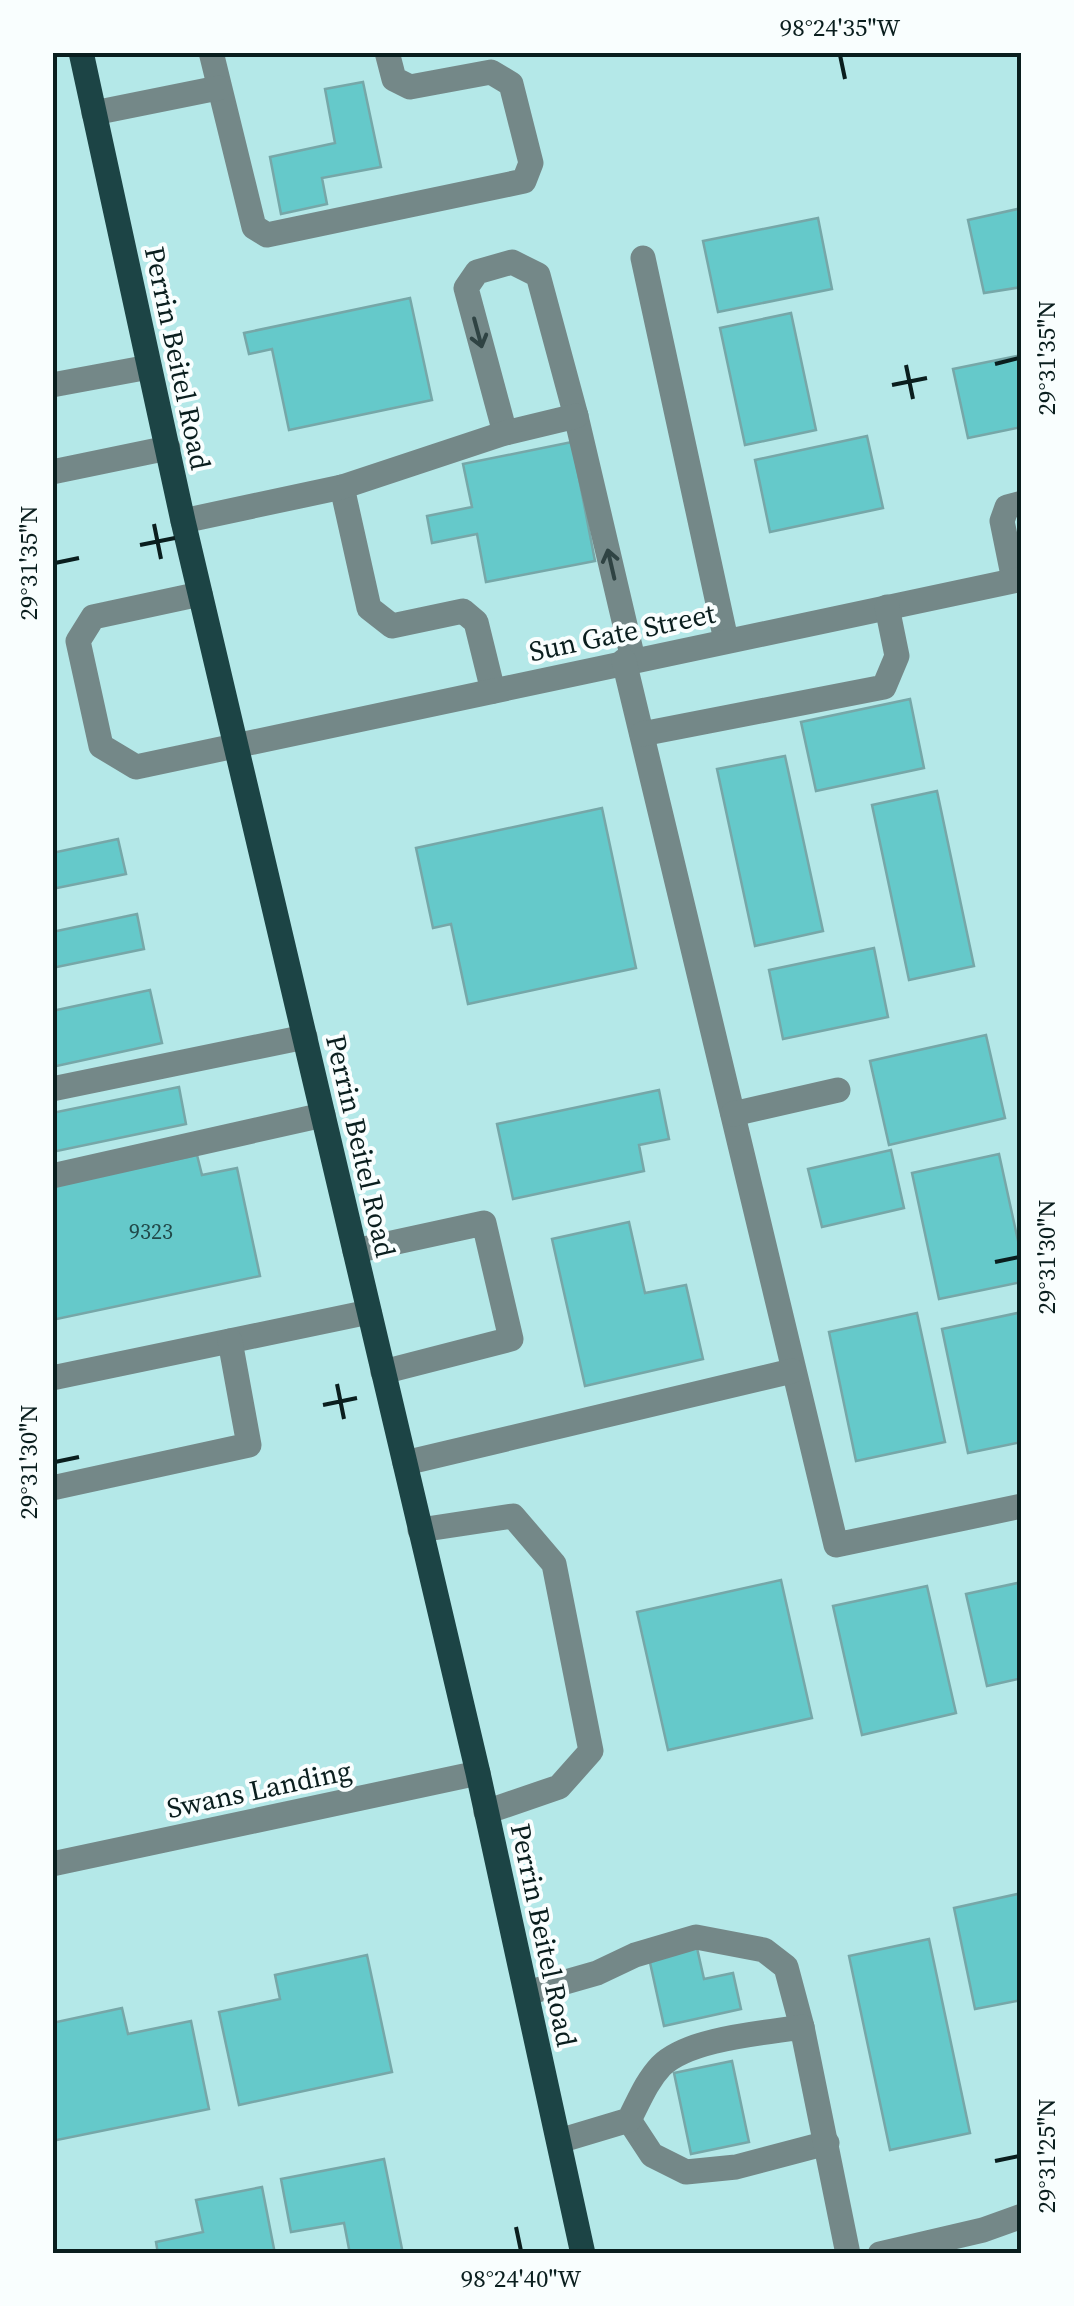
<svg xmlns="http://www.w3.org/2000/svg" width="1074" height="2306" font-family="'Source Serif 4',serif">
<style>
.building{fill:#65c9ca;stroke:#76a7a8;stroke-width:2.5}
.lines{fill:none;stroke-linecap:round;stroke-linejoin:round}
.minor{stroke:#748888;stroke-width:25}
.major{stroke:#1c4445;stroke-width:25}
.oneway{stroke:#2f4343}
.ticks{fill:none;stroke:#0a1e1e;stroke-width:4}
.labels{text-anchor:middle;stroke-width:8;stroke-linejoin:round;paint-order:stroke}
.number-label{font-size:22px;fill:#214949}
.street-label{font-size:28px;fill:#0a1e1e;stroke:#f9fefe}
.neatline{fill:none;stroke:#0a1e1e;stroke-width:4}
.ticks-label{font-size:25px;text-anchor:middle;fill:#0a1e1e}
</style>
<rect width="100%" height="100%" fill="#b4e8e8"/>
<!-- building -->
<g class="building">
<polygon points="363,82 381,167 322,178 327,204 281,214 270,157 335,143 325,89"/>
<polygon points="1022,208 1022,287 984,293 968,220"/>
<polygon points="818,218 832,289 718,312 703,241"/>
<polygon points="410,298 432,400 289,430 272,349 249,354 244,333"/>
<polygon points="791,313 816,430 745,445 720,328"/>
<polygon points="1022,355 1022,427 968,438 953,369"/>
<polygon points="867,436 883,508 770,532 755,460"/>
<polygon points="572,442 595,561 486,582 477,534 432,543 427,516 472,507 463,464"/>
<polygon points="910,699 924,768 816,791 801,722"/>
<polygon points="785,756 823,931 755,946 717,769"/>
<polygon points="937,791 974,966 909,980 872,805"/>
<polygon points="602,808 636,968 468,1004 451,924 433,928 416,848"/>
<polygon points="118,839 126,874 52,889 52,853"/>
<polygon points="137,914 144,949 52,968 52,932"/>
<polygon points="874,948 888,1017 783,1039 769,970"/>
<polygon points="150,990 162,1043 52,1067 52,1011"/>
<polygon points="986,1035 1005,1118 889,1145 870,1061"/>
<polygon points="179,1087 186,1124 52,1152 52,1113"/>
<polygon points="659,1090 669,1139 639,1145 644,1171 513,1199 497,1124"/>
<polygon points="891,1150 904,1208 822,1227 808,1169"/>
<polygon points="999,1154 1022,1259 1022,1282 939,1299 912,1173"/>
<polygon points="197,1155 202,1175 237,1168 260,1276 52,1320 52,1186"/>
<polygon points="629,1222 645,1293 686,1285 703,1359 585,1386 552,1239"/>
<polygon points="1022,1312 1022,1442 968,1453 942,1329"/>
<polygon points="917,1313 945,1442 856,1461 829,1332"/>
<polygon points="781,1580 812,1718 668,1750 637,1612"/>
<polygon points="1022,1582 1022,1678 987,1686 966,1594"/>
<polygon points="927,1586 956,1713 862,1735 833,1606"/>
<polygon points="1022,1893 1022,2000 975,2009 954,1908"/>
<polygon points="929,1939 970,2133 890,2150 849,1956"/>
<polygon points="697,1948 704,1979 733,1973 741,2009 664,2026 649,1958"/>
<polygon points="367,1955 392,2072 239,2105 219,2012 280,1999 275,1975"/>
<polygon points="122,2008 128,2034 191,2021 209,2109 52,2141 52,2023"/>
<polygon points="732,2061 749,2142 691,2154 674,2073"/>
<polygon points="384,2159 403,2254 350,2254 344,2223 291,2232 281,2179"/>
<polygon points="262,2187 275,2254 158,2254 156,2242 203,2232 196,2200"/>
</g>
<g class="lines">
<!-- minor -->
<g class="minor">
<polyline points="211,52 254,227 267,235 524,181 531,163 511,84 491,72 410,87 394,79 387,52"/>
<polyline points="94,113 218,88"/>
<polyline points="643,258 726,640"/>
<polyline points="52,385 149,367"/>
<polyline points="505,433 466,288 477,272 512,262 538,275 576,416 633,659"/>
<polyline points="52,472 168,448"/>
<polyline points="342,487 369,608 392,626 463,611 476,622 493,691"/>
<polyline points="183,521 342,487 505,433 576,416"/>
<polyline points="1014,580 1002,521 1007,507 1022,503"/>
<polyline points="200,594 93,617 78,641 101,746 136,767 1022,579"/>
<polyline points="624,661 836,1545 1022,1506"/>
<polyline points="642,734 884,687 897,656 887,607"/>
<polyline points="52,1089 305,1037"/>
<polyline points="733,1114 838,1090"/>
<polyline points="52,1176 323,1115"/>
<polyline points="355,1251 484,1223 511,1339 383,1372"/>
<polyline points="52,1378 369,1312"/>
<polyline points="405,1463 792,1371"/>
<polyline points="52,1488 249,1445 230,1341"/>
<polyline points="420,1530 513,1516 554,1564 591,1751 559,1787 486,1812"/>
<polyline points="52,1864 478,1773"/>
<polyline points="527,1993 597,1973 635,1955 696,1937 764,1950 786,1967 802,2027"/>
<polyline points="629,2120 652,2155 686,2172 736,2167 827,2143"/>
<path d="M559 2141 629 2120C639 2101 646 2082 661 2066 689 2038 764 2033 802 2027L848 2254"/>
<polyline points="880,2254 983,2230 1022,2216"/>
</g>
<!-- major -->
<polyline class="major" points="81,52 183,521 478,1773 583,2254"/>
</g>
<!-- one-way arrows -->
<defs><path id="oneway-shaft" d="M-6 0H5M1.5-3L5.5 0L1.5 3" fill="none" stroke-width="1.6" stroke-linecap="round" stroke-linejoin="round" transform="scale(2.5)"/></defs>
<g class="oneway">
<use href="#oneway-shaft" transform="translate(478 333) rotate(75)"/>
<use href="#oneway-shaft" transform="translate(611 564) rotate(-103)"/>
</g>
<!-- ticks -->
<path class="ticks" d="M840 55 845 79M995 364 1019 358M906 365 913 399M892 385 927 378M154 524 161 559M140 545 175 538M55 563 79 558M995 1262 1019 1257M337 1384 344 1419M323 1405 357 1398M55 1462 79 1457M995 2161 1019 2156M516 2227 521 2251"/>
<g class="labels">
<!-- number labels -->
<g class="number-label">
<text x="151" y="1239">9323</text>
</g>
<!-- street labels -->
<g class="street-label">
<text transform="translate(178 358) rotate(78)" y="10">Perrin Beitel Road</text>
<text transform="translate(622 632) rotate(-12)" y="10">Sun Gate Street</text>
<text transform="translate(361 1146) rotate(77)" y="10">Perrin Beitel Road</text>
<text transform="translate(259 1789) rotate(-12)" y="10">Swans Landing</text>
<text transform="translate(544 1935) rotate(78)" y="10">Perrin Beitel Road</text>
</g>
</g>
<!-- border -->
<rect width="1074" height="2306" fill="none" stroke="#f9fefe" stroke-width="110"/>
<rect x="55" y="55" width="964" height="2196" class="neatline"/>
<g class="ticks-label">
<text x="840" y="36">98°24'35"W</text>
<text transform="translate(1046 358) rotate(-90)" y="9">29°31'35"N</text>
<text transform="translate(28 563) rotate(-90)" y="9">29°31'35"N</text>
<text transform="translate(1046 1257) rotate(-90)" y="9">29°31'30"N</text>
<text transform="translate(28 1462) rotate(-90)" y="9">29°31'30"N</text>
<text transform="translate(1046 2156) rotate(-90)" y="9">29°31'25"N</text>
<text x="521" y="2287">98°24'40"W</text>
</g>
</svg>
